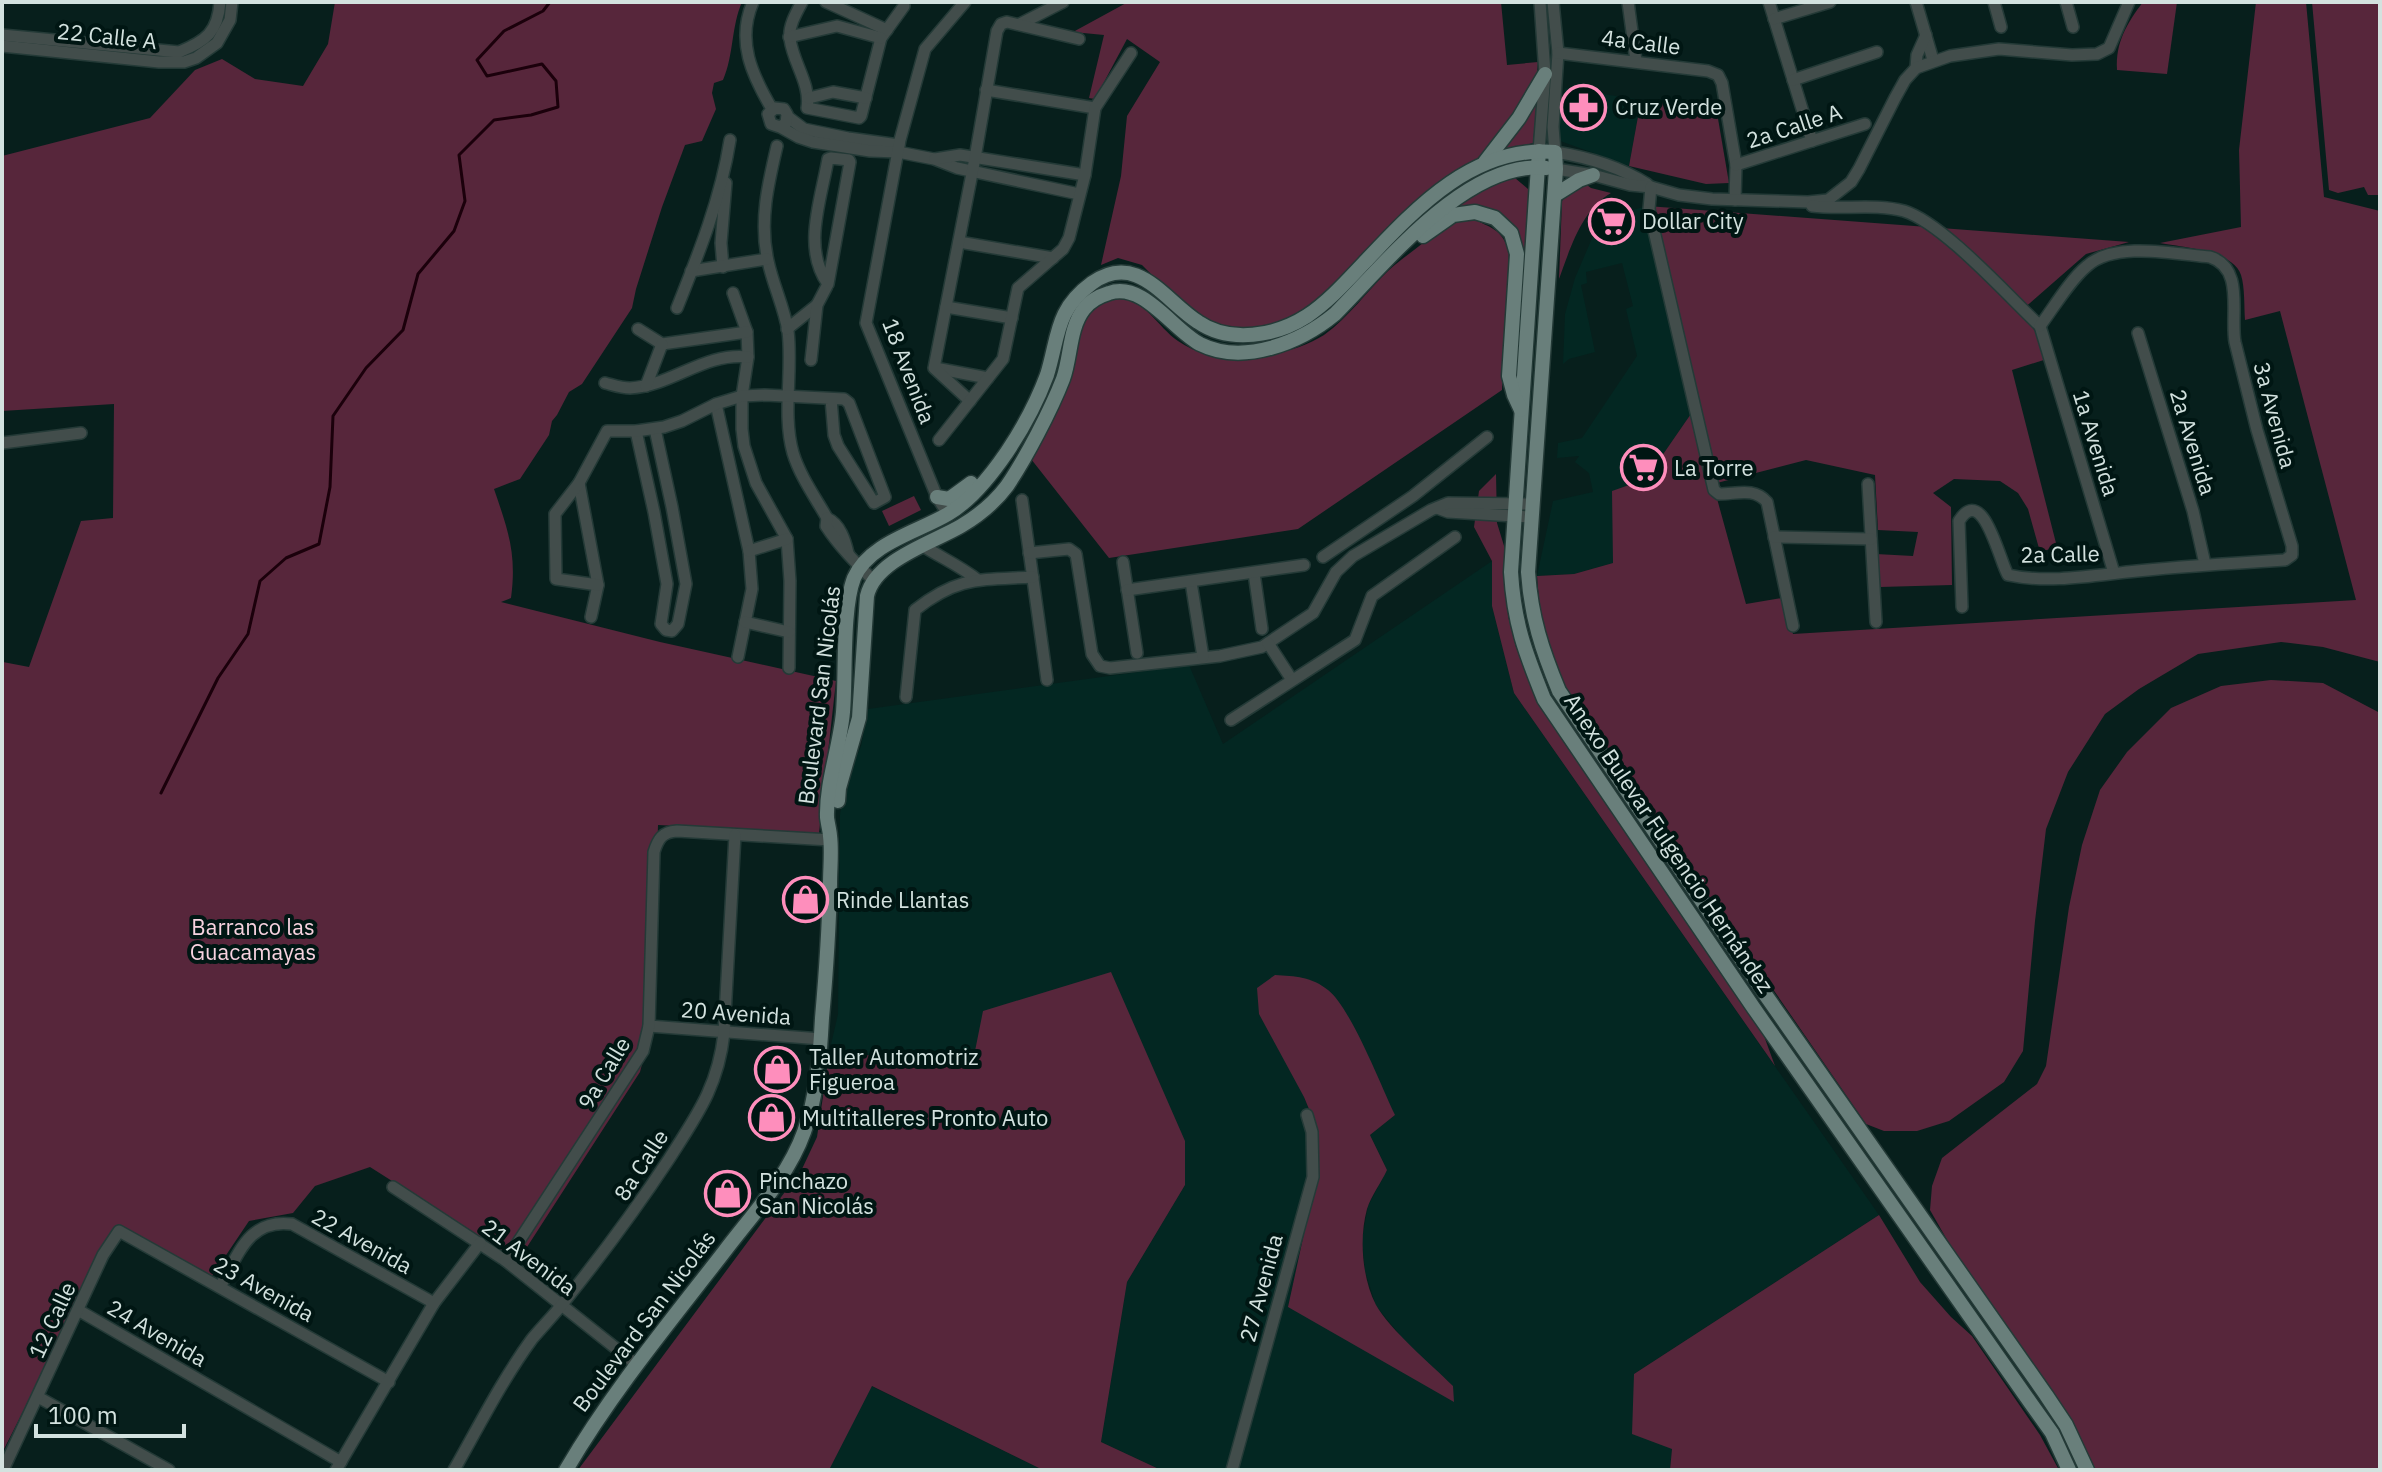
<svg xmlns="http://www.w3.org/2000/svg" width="2382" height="1472" font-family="'IBM Plex Sans',sans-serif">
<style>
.built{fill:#032722;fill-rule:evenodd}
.green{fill:#57263b}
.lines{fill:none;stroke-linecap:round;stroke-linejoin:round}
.stream{stroke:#1b000b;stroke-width:3}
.minor-casing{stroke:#243a37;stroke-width:14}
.major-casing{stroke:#243a37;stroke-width:17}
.minor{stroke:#424d4b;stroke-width:11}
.major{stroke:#697f7b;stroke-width:14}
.labels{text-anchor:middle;stroke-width:8;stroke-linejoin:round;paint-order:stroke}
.street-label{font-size:22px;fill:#d3e2df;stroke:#001613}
.poi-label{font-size:22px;fill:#d3e2df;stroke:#001613;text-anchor:start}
.park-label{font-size:22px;fill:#f8d3e0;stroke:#001613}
</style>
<rect width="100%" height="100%" fill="#071f1c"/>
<!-- built -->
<g class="built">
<polygon points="1565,88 1641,100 1629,166 1552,138"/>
<polygon points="1647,206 1695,408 1646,479 1613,491 1613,563 1574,574 1537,576 1553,501 1593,492 1589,473 1575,462 1579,456 1557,458 1558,443 1582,438 1637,356 1626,309 1633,306 1622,263 1586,272 1587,283 1581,285 1595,352 1569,359 1563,364 1565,314 1575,278 1596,229 1611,216"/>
<path d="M1492 561V606L1514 693 1879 1215 1634 1374 1672 1449 1670 1470H1161L1101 1442 1127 1282 1185 1185 972 1066 941 1067 830 1049 838 1014 840 815 844 785 861 746 868 709 1189 665 1223 744ZM1304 1097 1395 1115 1370 1135 1387 1170 1368 1206 1362 1239 1365 1271 1376 1306 1400 1335 1288 1307 1318 1169 1316 1126Z"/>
<polygon points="871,1386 1043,1470 829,1470"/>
</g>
<!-- green -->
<g class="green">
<path d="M335 2H742C731 27 734 55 723 80L714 83 712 93 716 109 702 141 685 145 662 207 636 289 632 308 582 384 569 392 557 415 552 421 549 435 520 479 494 489C508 530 517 554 511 598L501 602 660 642 836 681 819 833 658 825 655 937 648 1042 640 1072 518 1261 370 1167 315 1186 293 1213 249 1221 212 1276 117 1226 2 1453V664L3 662 29 667 81 521 113 518 114 404 2 411V156L150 118 195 70 222 59 255 79 303 86 328 44Z"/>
<polygon points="1128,2 1501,2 1507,65 1538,62 1537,73 1518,109 1479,159 1447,176 1415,201 1327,293 1300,314 1261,330 1216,326 1182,305 1142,265 1118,258 1101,265 1121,176 1127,116 1160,62 1127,39 1095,99 1089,98 1104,35 1073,32"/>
<path d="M2143 2H2177L2167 74 2117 70C2115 43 2127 23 2143 2Z"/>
<path d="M2256 2H2306L2324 197 2380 211V662L2323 647 2281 642 2198 654 2139 689 2105 714 2068 772 2046 829 2035 921 2023 1051 2004 1082 1949 1121 1917 1131H1884L1866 1124 1555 673 1541 627 1537 576 1574 574 1613 563 1612 491 1646 479 1695 408 1647 206 2129 242 2086 254 2022 310 2032 324 2047 359 2012 370 2057 547 2040 552 2028 509 2018 493 2000 481 1954 479 1933 493 1951 507 1952 585 1880 587 1876 554 1913 556 1918 532 1878 530 1875 475 1806 460 1713 484 1746 604 1782 598 1793 634 2356 600 2280 311 2245 320C2244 306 2245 288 2241 275 2234 251 2182 247 2160 243L2241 227 2239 150Z"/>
<polygon points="2312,2 2380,2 2380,195 2368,195 2364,187 2338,193 2329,190"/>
<polygon points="1538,92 1533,143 1497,153"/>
<polygon points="1641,100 1716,107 1729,183 1706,184 1629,166"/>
<polygon points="1515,178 1528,189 1531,197 1518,392 1513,384 1520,256 1505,223 1443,214 1486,187"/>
<path d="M1584 183 1591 188 1611 193C1582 209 1570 249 1559 279L1562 201 1566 192Z"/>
<path d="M1471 218C1491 228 1501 228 1509 251L1502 390 1298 529 1109 558 1031 459 1081 323C1088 311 1095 304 1108 300 1140 290 1155 325 1178 341 1201 357 1233 361 1260 357 1280 354 1307 346 1324 335 1349 317 1367 291 1389 270 1400 260 1412 252 1423 243 1432 236 1442 226 1453 222 1458 219 1465 219 1471 218Z"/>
<polygon points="1496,474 1497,523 1505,549 1508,616 1516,647 1531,680 1760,1025 1775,1066 1514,693 1492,606 1492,561 1474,527 1479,491"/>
<polygon points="914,496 921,510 889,526 882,511"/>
<polygon points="2271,680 2323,683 2380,713 2380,1470 2092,1470 1958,1259 1930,1210 1932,1186 1942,1158 2037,1084 2046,1066 2069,907 2082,845 2100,790 2127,752 2171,708 2221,686"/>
<polygon points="1111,972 1185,1141 1185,1185 1127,1282 1101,1442 1161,1470 1043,1470 872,1386 829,1470 578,1470 802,1169 817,1137 830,1049 941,1067 972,1066 983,1011"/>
<path d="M1275 975C1295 976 1312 977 1328 990 1351 1008 1381 1086 1395 1115L1370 1135 1387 1170C1381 1183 1371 1196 1367 1209 1359 1238 1362 1278 1376 1305 1390 1330 1432 1365 1453 1386L1454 1402 1288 1307 1318 1169 1316 1126 1304 1097 1259 1014 1257 988Z"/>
<polygon points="1879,1215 1920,1282 1951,1317 1972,1336 2040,1435 2059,1470 1670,1470 1672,1449 1632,1434 1634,1374"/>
</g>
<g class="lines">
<!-- stream -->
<polyline class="stream" points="161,793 218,678 248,634 260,581 286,558 319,544 330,487 333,416 366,368 403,330 418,274 454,231 465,201 459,155 494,120 531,115 558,107 556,81 542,64 487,76 477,60 504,31 543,11 550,2"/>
<defs>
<g id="minor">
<path d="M753 2C736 41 752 75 772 109"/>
<path d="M802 2C796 13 788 27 790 39 793 63 811 84 807 108L859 118 861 116 881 38 904 6"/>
<polyline points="826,2 887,30"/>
<path d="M1553 2 1558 53 1553 127 1555 152C1587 157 1620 167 1647 184"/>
<polyline points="1628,2 1636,61"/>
<polyline points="1769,2 1812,141"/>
<polyline points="1916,2 1933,60"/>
<polyline points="1994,2 2001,27"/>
<polyline points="2066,2 2073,27"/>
<polyline points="1774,19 1830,2"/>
<polyline points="1020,24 1063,2"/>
<path d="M2 35 179 52C206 41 218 32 220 2"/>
<polyline points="789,37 837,26 881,38"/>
<polyline points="2,46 159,62 184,62 196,58 217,43 230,20 232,2"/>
<polyline points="1558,53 1708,71 1718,75 1722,83 1736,165 1735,200"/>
<polyline points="1916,68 1917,55 1926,35"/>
<polyline points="1793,80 1877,52"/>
<polyline points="986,90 1095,108"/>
<polyline points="809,98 833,92 866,98"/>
<polyline points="788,117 804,129 848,138 899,145"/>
<polyline points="780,127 786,123 787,114 784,109 775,108 768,114 771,124 780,127 798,137 813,142 870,151 898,152 934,159 957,168 1079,194"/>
<path d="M777 146C768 184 759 222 768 261 773 285 784 307 788 331 793 371 782 414 793 453 800 476 815 497 827 518 840 524 845 540 848 553"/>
<polyline points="1539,151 1545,74 1540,2"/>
<polyline points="935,159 960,155 1085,175"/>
<polyline points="1736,165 1865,124"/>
<polyline points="1556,169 1593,175 1630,185 1651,187 1679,195 1712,199 1808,202 1828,200 1851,182 1859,169 1895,98 1905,80 1916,68 1950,56 1999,49 2072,55 2097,54 2109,48 2129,2"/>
<path d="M1651 187 1649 209 1714 490 1719 494C1737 494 1754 487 1767 502L1793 626"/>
<path d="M1812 206C1842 210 1874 203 1904 211 1943 223 2008 296 2040 326"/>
<polyline points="959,242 1053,258"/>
<polyline points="723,267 721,243 726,183"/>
<polyline points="691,271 767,259"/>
<polyline points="733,293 747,332 748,357 742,396 742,429 744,446 756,483 787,539 790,581 789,668"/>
<polyline points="946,307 1012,318"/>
<path d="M677 308C699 253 721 198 730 140"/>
<polyline points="2040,326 2114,573"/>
<polyline points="638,329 662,344 747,332"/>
<polyline points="787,329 817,305"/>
<polyline points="2138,333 2193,511 2205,564"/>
<path d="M811 360 817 305 828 284 850 162 849 160 831 158 828 159C821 200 802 248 828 284"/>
<polyline points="935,368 988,378"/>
<path d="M605 383C613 385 621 388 630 388 672 386 704 352 748 357"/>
<polyline points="646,386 662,344"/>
<polyline points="970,401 934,368 975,158 997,31 1001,24 1007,22 1079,39"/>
<polyline points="716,404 749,551 752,589 738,657"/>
<polyline points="636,431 654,512 667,584 661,624 666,630 672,631 678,624 686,584 672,507 655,429"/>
<polyline points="939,440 1003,359 1018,288 1063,249 1069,238 1085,175 1095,108 1131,53"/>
<polyline points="2,443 81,433"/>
<polyline points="579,483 598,585 591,617"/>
<polyline points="1868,484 1876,622"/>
<polyline points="1022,500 1047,680"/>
<polyline points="1437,508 1448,512 1532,517"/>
<polyline points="948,514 937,497 866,323 900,140 925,49 965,2"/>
<path d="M827 518 826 526C839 546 856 563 873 580"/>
<polyline points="1774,537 1871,539"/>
<path d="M923 546C942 558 960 566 978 580"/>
<polyline points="749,551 787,539"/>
<polyline points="1029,553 1069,549 1076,554 1092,654 1100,666 1110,668 1220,656 1262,647 1313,613 1336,572 1353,556 1431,510 1448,503 1533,504"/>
<polyline points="1323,557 1413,496 1487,437"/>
<polyline points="1123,562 1137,653"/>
<polyline points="1254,573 1262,629"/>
<polyline points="1191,582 1203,657"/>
<polyline points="598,585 556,579 555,514 579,483 607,431 636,431 664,427 682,421 716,404 742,396 765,395 844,399 849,403 885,497 874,503 838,446 834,435 831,399"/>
<polyline points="1127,590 1304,565"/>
<path d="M1962 607 1959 521C1983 482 2000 563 2008 575 2049 584 2096 575 2137 571 2186 566 2235 563 2285 560L2292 555V546L2257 430 2235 342C2230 315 2245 268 2210 257 2175 254 2115 241 2087 266 2070 280 2054 307 2040 326"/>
<polyline points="745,622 789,632"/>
<polyline points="1268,643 1292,680"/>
<path d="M906 697 915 610C958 576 980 580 1033 577"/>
<polyline points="1231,720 1355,640 1372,596 1455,537"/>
<polyline points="649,1026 821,1039"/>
<polyline points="393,1187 506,1261 637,1365"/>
<path d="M506 1261 643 1051 649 1026 654 852C658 839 662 832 677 831L830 840"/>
<path d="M220 1287C238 1256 248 1218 292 1224L434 1303"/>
<polyline points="78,1310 341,1462"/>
<polyline points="38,1397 169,1470"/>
<polyline points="3,1470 103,1255 119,1231 389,1382"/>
<polyline points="336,1470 434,1303 480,1243"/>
<path d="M454 1470C479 1426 502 1380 532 1339 542 1327 554 1315 564 1302 601 1256 636 1209 669 1159 697 1115 718 1087 724 1033L735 835"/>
<polyline points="1232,1470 1313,1177 1312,1132 1307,1115"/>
</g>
<g id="major">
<path d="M1539 151 1511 572C1514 623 1525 652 1544 699L1753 1007 2032 1405 2052 1433 2069 1470"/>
<polyline points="1485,162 1519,118 1545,74"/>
<polyline points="1555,195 1579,180 1593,175"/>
<polyline points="1423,236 1453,215 1475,212 1495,218 1511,233 1517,254 1509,376 1514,395 1521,410"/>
<polyline points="937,497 949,499 971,483"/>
<path d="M838 801 839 788 859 718 867 596C875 560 932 543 961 526 978 516 995 502 1007 486 1026 458 1051 410 1063 379 1071 357 1069 328 1084 309 1090 301 1099 296 1109 293 1143 281 1172 329 1200 344 1244 366 1301 342 1335 314 1385 264 1468 159 1546 168"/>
<path d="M566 1470C611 1393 669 1323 724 1252 752 1215 788 1177 804 1132 817 1097 820 1056 822 1018 826 973 829 929 830 884 830 868 832 851 830 836 830 832 827 820 827 817 826 782 840 747 843 712 846 677 842 609 854 578 869 543 918 532 948 514 972 500 992 474 1007 452 1023 428 1037 402 1047 375 1059 336 1055 310 1092 283 1137 251 1164 300 1198 322 1230 344 1276 336 1307 316 1328 302 1346 282 1363 264 1415 209 1473 145 1555 152L1556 169 1528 572C1531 617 1542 650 1559 691L1767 997 2046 1395 2066 1425 2087 1470"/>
</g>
</defs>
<!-- minor casing -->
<use href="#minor" class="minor-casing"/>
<!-- major casing -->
<use href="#major" class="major-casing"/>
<!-- minor -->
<use href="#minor" class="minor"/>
<!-- major -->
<use href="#major" class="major"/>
</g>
<!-- icons -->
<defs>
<symbol id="pharmacy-ring" viewBox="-11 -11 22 22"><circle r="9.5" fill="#001613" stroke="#fe8ebc" stroke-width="1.5"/><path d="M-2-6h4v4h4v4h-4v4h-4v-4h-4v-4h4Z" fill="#fe8ebc"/></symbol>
<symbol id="supermarket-ring" viewBox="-11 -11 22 22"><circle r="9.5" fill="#001613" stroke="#fe8ebc" stroke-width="1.5"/><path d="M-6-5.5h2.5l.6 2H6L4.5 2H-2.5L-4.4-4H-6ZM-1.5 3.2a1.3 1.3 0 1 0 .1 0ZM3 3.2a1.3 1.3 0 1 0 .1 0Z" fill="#fe8ebc"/></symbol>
<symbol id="shop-ring" viewBox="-11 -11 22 22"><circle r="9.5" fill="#001613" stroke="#fe8ebc" stroke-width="1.5"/><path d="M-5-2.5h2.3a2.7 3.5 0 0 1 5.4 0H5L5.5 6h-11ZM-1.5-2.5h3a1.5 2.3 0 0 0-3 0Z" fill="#fe8ebc"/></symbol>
</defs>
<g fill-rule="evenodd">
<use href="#pharmacy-ring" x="1558" y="82" width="51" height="51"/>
<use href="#supermarket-ring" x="1586" y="196" width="51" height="51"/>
<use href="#supermarket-ring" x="1618" y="442" width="51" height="51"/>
<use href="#shop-ring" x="780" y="874" width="51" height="51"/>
<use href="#shop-ring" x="752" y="1044" width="51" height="51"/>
<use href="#shop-ring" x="746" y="1092" width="51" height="51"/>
<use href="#shop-ring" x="702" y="1168" width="51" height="51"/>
</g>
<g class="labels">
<!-- street labels -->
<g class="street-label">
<text transform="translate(107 36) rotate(6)" y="8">22 Calle A</text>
<text transform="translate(1641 42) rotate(7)" y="8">4a Calle</text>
<text transform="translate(1794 126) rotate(-18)" y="8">2a Calle A</text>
<text transform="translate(909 371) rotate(69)" y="8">18 Avenida</text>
<text transform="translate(2275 415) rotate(75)" y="8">3a Avenida</text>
<text transform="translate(2193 442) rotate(73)" y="8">2a Avenida</text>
<text transform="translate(2096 443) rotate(73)" y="8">1a Avenida</text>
<text transform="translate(2060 554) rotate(-1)" y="8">2a Calle</text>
<text transform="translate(819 695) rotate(-83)" y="8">Boulevard San Nicolás</text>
<text transform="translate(1669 843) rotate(56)" y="8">Anexo Bulevar Fulgencio Hernández</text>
<text transform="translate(736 1013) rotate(4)" y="8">20 Avenida</text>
<text transform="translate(604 1073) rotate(-59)" y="8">9a Calle</text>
<text transform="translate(641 1165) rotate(-57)" y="8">8a Calle</text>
<text transform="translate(362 1241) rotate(29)" y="8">22 Avenida</text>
<text transform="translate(529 1257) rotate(37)" y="8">21 Avenida</text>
<text transform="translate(1261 1288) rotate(-75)" y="8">27 Avenida</text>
<text transform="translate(264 1289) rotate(29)" y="8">23 Avenida</text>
<text transform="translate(52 1320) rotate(-65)" y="8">12 Calle</text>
<text transform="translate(644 1321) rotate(-53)" y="8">Boulevard San Nicolás</text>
<text transform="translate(157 1333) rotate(30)" y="8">24 Avenida</text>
</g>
<!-- poi labels -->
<g class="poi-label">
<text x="1615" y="115">Cruz Verde</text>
<text x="1642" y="229">Dollar City</text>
<text x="1674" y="476">La Torre</text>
<text x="836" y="908">Rinde Llantas</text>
<text x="809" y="1065">Taller Automotriz<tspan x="809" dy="25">Figueroa</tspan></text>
<text x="802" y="1126">Multitalleres Pronto Auto</text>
<text x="759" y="1189">Pinchazo<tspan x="759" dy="25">San Nicolás</tspan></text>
</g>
<!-- park labels -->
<g class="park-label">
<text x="253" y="935">Barranco las<tspan x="253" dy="25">Guacamayas</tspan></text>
</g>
</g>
<!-- border -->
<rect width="2382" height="1472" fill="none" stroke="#d3e2df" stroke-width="8"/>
<!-- scale -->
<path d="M36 1424v12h148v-12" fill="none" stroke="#d3e2df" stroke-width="4"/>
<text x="48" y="1424" font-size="24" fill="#d3e2df" stroke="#001613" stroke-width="6" paint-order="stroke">100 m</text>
</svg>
